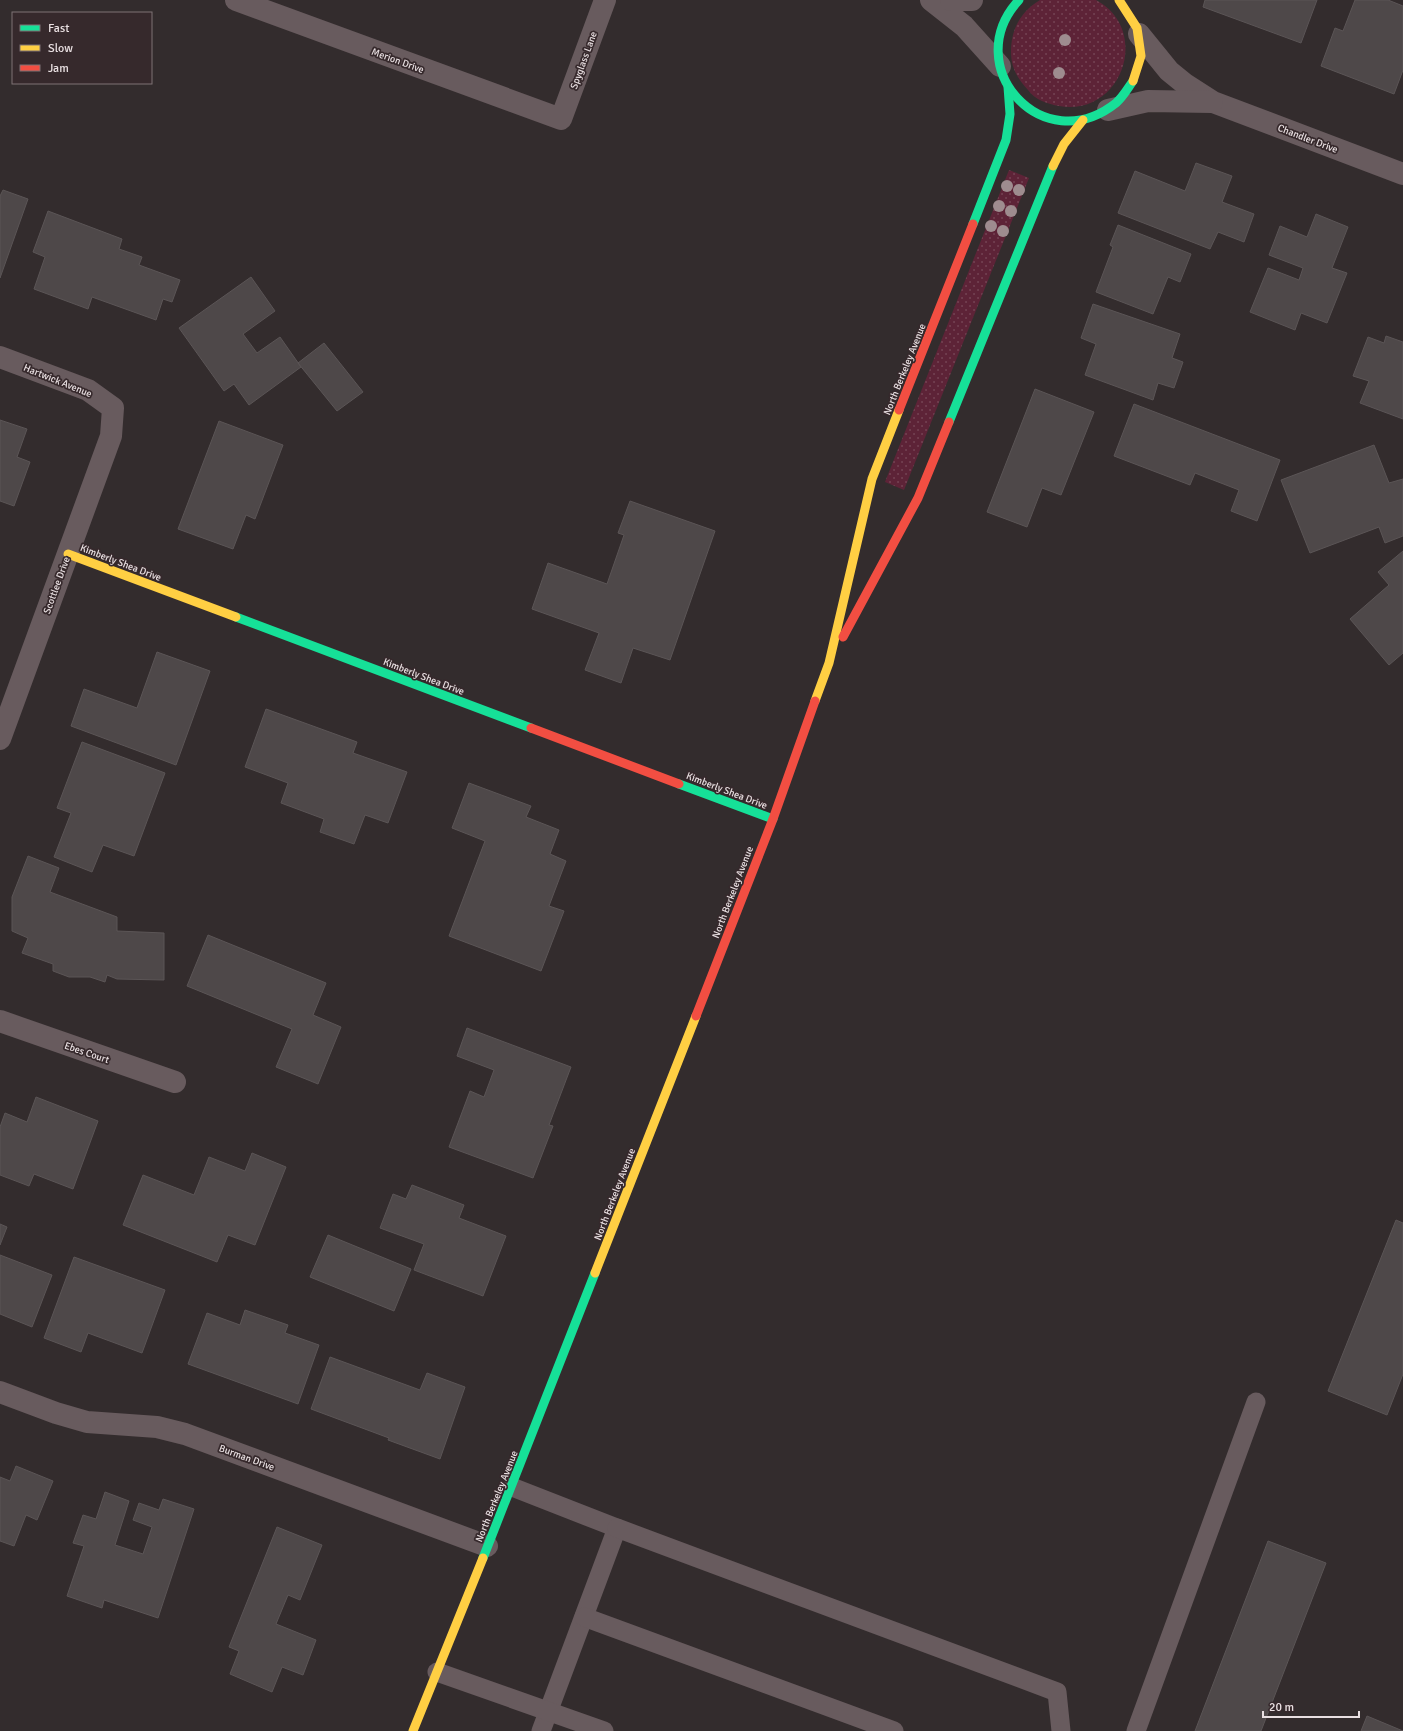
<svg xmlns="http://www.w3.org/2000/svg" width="1403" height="1731" font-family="Signika,sans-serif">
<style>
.grass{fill:url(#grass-dots)}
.building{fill:#4e4849;stroke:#5b5556}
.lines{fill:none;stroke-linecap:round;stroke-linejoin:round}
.lane{stroke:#685b5e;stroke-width:19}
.street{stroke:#685b5e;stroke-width:22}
.fast{stroke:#16e098;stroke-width:9}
.slow{stroke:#ffcf43;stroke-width:9}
.jam{stroke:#f24e42;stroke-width:9}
.tree{fill:#9e8c8f}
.labels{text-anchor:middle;stroke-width:3.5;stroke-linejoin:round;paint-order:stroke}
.street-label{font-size:10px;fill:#e9e0e2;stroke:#36292c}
</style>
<defs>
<pattern id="grass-dots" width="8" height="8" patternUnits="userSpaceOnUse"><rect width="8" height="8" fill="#5d2337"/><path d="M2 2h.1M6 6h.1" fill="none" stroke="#744354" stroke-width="1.8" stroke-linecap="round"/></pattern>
</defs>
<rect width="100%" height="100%" fill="#332c2d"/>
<!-- grass -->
<g class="grass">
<path d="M1040 0H1096C1152 30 1122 117 1059 106 1048 104 1035 100 1028 90 1018 79 1011 68 1011 52 1011 30 1020 12 1040 0Z"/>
<polygon points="1009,170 1029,178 904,490 885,482"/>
</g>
<!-- building -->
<g class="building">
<polygon points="1205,0 1317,0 1301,43 1203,7"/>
<polygon points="1355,0 1388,0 1403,6 1403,70 1394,94 1321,66 1335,28 1343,31"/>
<polygon points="1196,163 1232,176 1222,202 1254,214 1244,242 1218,232 1210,249 1118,213 1135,171 1185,191"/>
<polygon points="3,190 28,199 0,278 0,196"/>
<polygon points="48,211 122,239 119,249 142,257 139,265 180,280 172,302 163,299 156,320 92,297 88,309 34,289 45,257 33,252"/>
<polygon points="1316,214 1348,227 1332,268 1347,273 1327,323 1301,313 1295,330 1250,312 1268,268 1299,280 1303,268 1269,255 1280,226 1307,237"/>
<polygon points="1118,225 1191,254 1180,282 1168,277 1153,314 1096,292 1113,247 1110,245"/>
<polygon points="251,277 275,311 243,334 257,353 280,337 301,367 249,405 234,384 224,391 179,328"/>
<polygon points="1093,304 1180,334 1172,358 1183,362 1174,388 1158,383 1153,400 1085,375 1096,344 1081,338"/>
<polygon points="1386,336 1403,342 1403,419 1360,403 1369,381 1353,376 1368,337 1384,343"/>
<polygon points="324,343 363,392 337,411 298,363"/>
<polygon points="1035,389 1094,412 1061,495 1042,488 1027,527 987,512"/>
<polygon points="1134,404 1280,460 1257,521 1231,511 1239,490 1195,473 1190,485 1114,456"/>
<polygon points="0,420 27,429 17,457 30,462 14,506 0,501"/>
<polygon points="219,421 283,445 255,519 246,515 233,549 178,529"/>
<polygon points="1374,445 1389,483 1403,479 1403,536 1385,543 1379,527 1310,553 1281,480"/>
<polygon points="630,501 715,531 670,660 633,648 621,683 585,670 599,633 532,609 548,563 607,584 624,535 618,533"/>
<polygon points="1403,551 1403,653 1389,665 1350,619 1389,585 1378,572"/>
<polygon points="157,652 210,671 176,765 71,726 84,689 137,708"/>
<polygon points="266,709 357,742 353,753 407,772 388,823 365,815 354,844 320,832 324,819 281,803 288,783 245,767"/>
<polygon points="82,742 165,773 134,856 103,845 92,872 54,857 71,813 57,808"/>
<polygon points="469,783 531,806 526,817 559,830 550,854 566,861 549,906 564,911 541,971 449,936 485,841 452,828"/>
<polygon points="28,856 59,868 50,892 117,917 117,931 164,933 164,980 117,979 107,975 105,982 90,977 69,977 53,971 53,964 22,953 28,938 12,931 12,897"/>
<polygon points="208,935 326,983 313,1015 341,1027 318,1084 276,1067 292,1029 187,986"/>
<polygon points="467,1028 571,1067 549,1125 553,1126 533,1178 449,1147 470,1091 484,1097 494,1070 457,1056"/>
<polygon points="36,1097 98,1121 73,1189 34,1174 29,1186 0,1175 0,1127 5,1113 27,1122"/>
<polygon points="252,1153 286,1167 255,1245 228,1235 217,1262 123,1225 143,1175 194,1195 209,1157 245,1171"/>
<polygon points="412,1185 464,1205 459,1218 506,1236 483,1296 414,1270 424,1244 380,1228 393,1194 406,1199"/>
<polygon points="1396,1220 1403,1223 1403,1374 1387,1415 1328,1391"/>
<polygon points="0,1224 7,1227 0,1245"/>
<polygon points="328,1235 411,1269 394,1311 310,1277"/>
<polygon points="0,1255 52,1275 32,1327 0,1314"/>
<polygon points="74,1257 165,1290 142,1353 88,1333 81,1352 44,1338"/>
<polygon points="245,1310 288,1325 285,1333 319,1345 298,1404 188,1364 207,1313 240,1325"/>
<polygon points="330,1357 420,1390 427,1373 465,1387 440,1459 388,1440 389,1438 311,1409"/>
<polygon points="16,1466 53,1481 37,1520 26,1515 14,1546 0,1541 0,1477 10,1481"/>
<polygon points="105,1492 129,1501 115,1545 143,1554 152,1527 133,1520 139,1503 159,1510 163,1499 194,1509 158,1618 104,1600 102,1608 67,1596 84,1546 73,1543 83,1515 96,1519"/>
<polygon points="277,1527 322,1545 300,1600 288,1595 276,1624 316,1640 303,1675 282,1667 272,1692 230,1674 239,1651 229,1647"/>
<polygon points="1268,1541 1326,1563 1261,1731 1195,1731"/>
<polygon points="1367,1716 1403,1731 1361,1731"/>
</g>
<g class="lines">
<!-- lane -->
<g class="lane">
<polyline points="512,1487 617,1528 541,1731"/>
<polyline points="617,1528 1057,1692 1061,1731"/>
<polyline points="584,1617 894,1731"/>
<polyline points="437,1672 604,1731"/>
<polyline points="1136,1731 1256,1402"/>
</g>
<!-- street -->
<g class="street">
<polyline points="236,0 561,119 605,0"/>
<polyline points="931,0 964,26 1000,66"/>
<polyline points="951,0 972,0"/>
<polyline points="1139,34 1169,71 1185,84 1213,102 1403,174"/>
<polyline points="1108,110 1148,101 1212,102"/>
<polyline points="0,357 88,390 113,408 111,436 0,739"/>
<polyline points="0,1021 175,1082"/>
<polyline points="0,1392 56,1413 87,1422 157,1427 185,1434 487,1546"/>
</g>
<!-- fast -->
<g class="fast">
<path d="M1019 0C958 66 1043 161 1116 103 1123 97 1128 88 1133 81"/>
<polyline points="973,224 1006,140 1010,114 1008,87"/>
<polyline points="949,422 1053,166"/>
<polyline points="236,617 531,728"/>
<polyline points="679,784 773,819"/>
<polyline points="483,1558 595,1273"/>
</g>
<!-- slow -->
<g class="slow">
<polyline points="1119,0 1137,28 1141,56 1133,81"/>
<polyline points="1053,166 1064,144 1083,120"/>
<polyline points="68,554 236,617"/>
<polyline points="815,701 829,663 872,479 899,410"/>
<polyline points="595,1273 696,1016"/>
<polyline points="413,1731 483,1558"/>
</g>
<!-- jam -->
<g class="jam">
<polyline points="899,410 973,224"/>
<polyline points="843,637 918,498 949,422"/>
<polyline points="531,728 679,784"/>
<polyline points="696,1016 773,819 815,701"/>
</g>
</g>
<!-- trees -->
<g class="tree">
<circle cx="1065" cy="40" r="6"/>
<circle cx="1059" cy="73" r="6"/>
<circle cx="1007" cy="186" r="6"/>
<circle cx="1019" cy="190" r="6"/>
<circle cx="999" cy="206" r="6"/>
<circle cx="1011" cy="211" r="6"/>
<circle cx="991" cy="226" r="6"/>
<circle cx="1003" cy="231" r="6"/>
</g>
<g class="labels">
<!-- street labels -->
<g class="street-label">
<text transform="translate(398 60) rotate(20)" y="4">Merion Drive</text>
<text transform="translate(583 60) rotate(-70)" y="4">Spyglass Lane</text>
<text transform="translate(1308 138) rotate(21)" y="4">Chandler Drive</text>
<text transform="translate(904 369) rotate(-68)" y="4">North Berkeley Avenue</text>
<text transform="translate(58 380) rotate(22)" y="4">Hartwick Avenue</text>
<text transform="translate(121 562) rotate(21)" y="4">Kimberly Shea Drive</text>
<text transform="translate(56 585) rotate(-70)" y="4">Scottlee Drive</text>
<text transform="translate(424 676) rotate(21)" y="4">Kimberly Shea Drive</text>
<text transform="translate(727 790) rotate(21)" y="4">Kimberly Shea Drive</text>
<text transform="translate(732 892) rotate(-69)" y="4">North Berkeley Avenue</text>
<text transform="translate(87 1052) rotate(19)" y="4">Ebes Court</text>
<text transform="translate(614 1194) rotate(-69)" y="4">North Berkeley Avenue</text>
<text transform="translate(247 1457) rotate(20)" y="4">Burman Drive</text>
<text transform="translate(496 1496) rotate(-68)" y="4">North Berkeley Avenue</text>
</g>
</g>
<!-- legend -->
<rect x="12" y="12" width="140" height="72" fill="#36292c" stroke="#7e7275"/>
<rect x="20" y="25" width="20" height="6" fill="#16e098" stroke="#7e7275"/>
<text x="48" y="32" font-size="12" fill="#e9e0e2">Fast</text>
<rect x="20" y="45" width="20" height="6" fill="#ffcf43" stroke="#7e7275"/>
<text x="48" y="52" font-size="12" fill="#e9e0e2">Slow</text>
<rect x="20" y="65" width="20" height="6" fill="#f24e42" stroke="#7e7275"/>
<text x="48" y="72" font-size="12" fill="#e9e0e2">Jam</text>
<!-- scale -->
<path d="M1263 1711v6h96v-6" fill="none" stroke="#e9e0e2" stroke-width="2"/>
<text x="1269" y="1711" font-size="12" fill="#e9e0e2" stroke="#36292c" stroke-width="3" paint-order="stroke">20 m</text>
</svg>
